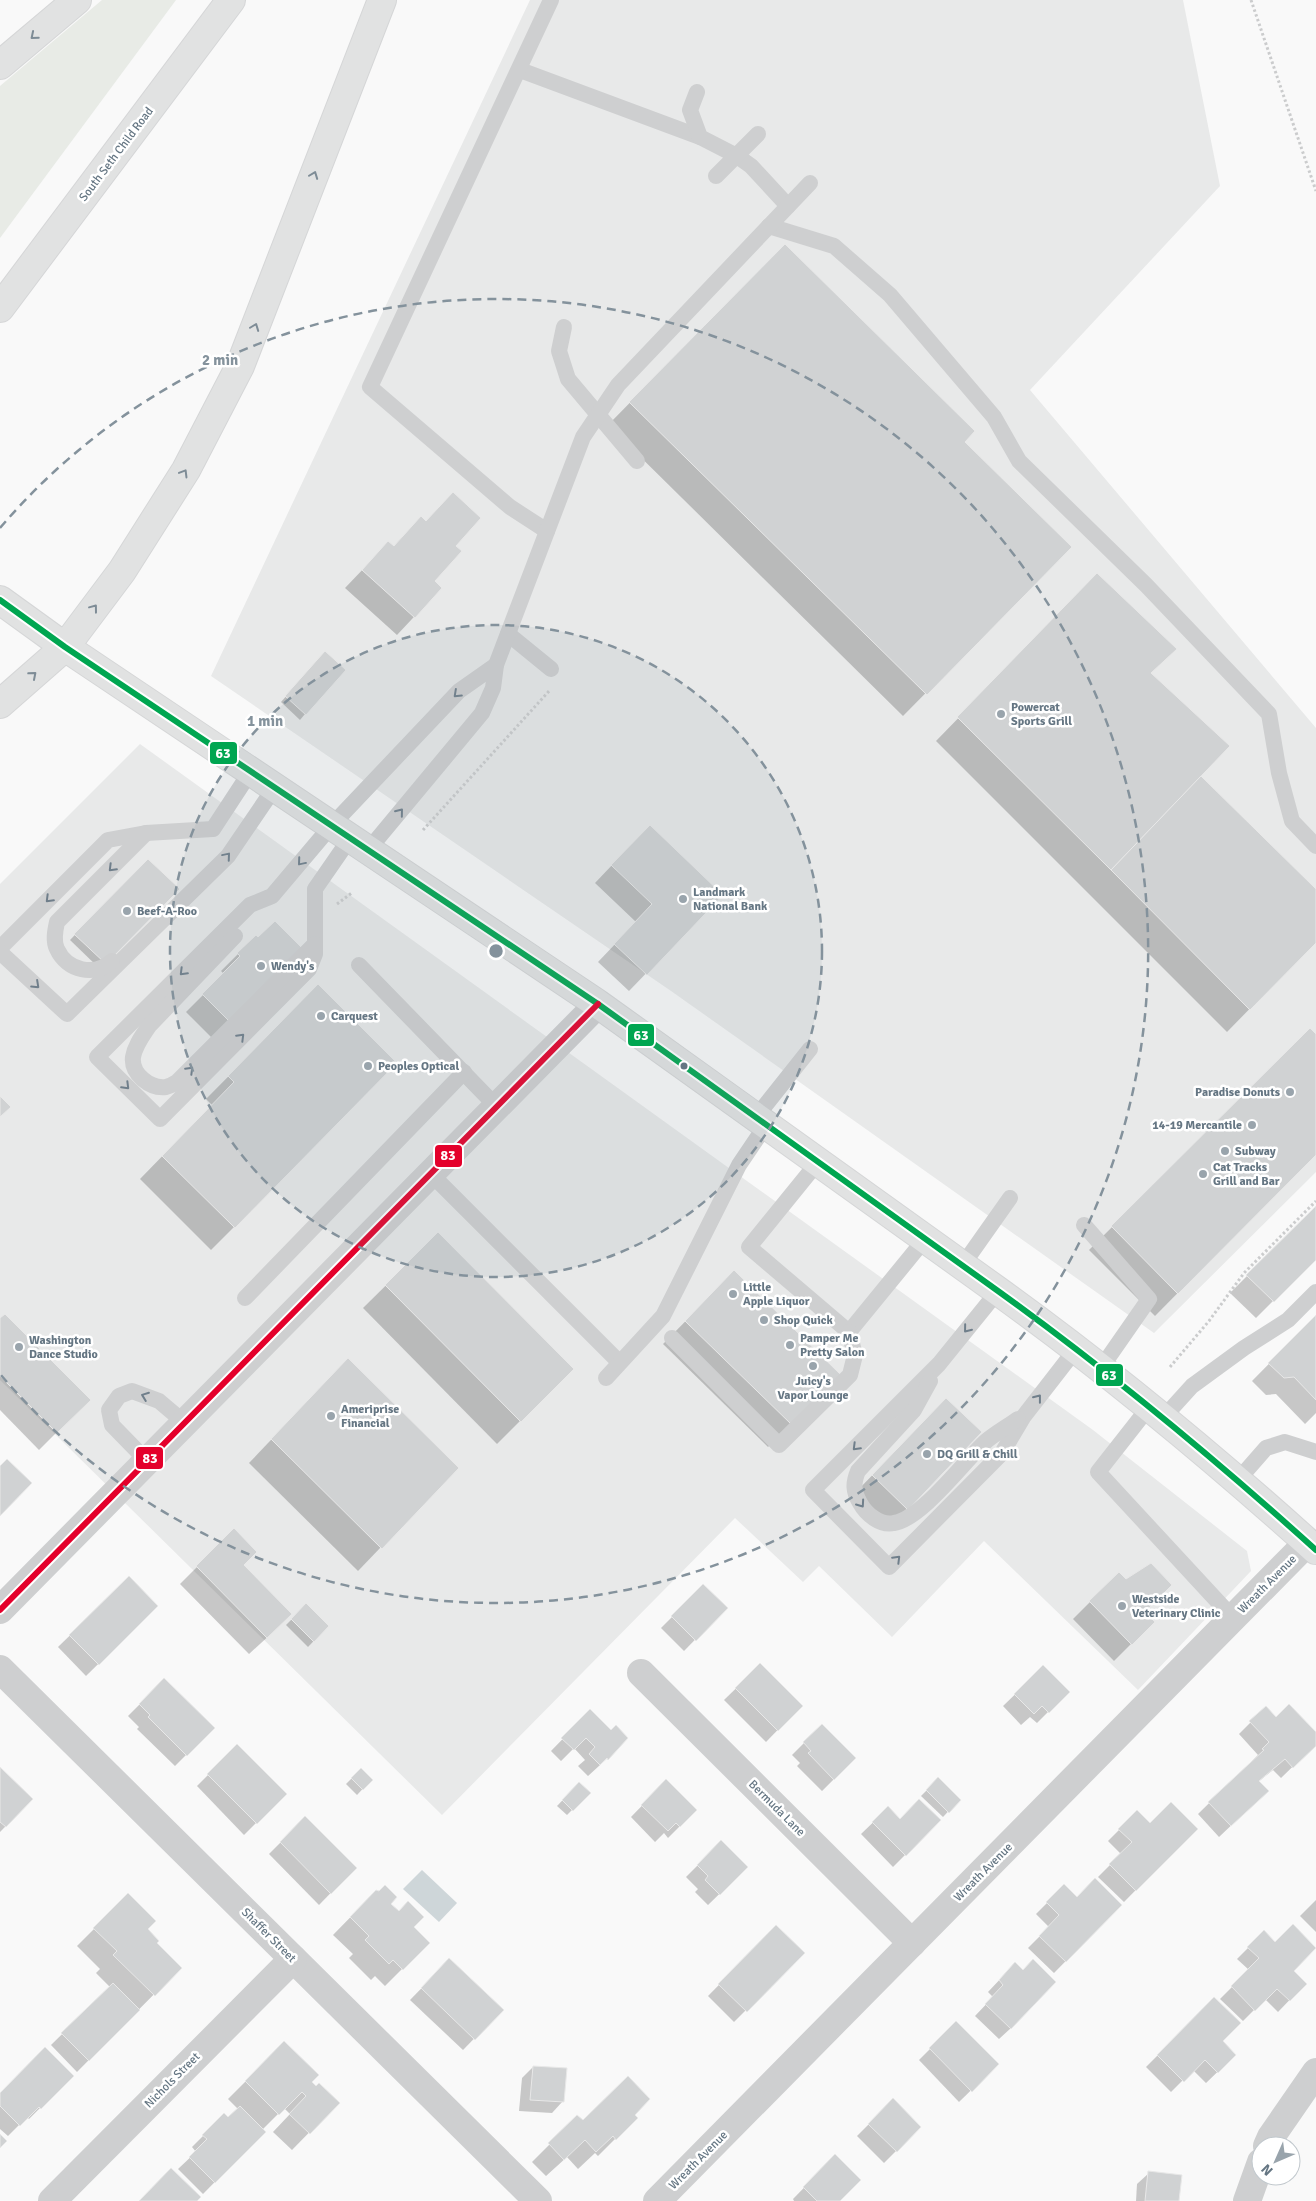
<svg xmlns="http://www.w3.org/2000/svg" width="1316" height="2201" font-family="Signika,sans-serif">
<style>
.built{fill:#e8e9e9}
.green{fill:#e8ebe6}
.water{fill:#ced6d9}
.shadow{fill:#0003}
.building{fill:#d0d2d3;stroke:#e8e8e8}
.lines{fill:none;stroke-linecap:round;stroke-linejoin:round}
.secondary-casing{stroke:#d5d6d7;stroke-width:30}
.primary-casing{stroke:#d5d6d7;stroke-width:30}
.path{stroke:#cbcccd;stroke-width:3;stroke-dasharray:2.5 2.5;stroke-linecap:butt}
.service{stroke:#cecfd0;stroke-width:16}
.minor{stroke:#cecfd0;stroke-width:28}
.tertiary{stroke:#cecfd0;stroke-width:28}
.secondary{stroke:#e1e2e2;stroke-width:28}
.primary{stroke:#e1e2e2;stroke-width:28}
.bus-1-casing{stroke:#fff;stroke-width:10}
.bus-2-casing{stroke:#fff;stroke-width:10}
.bus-1{stroke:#00a651;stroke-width:6}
.bus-2{stroke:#e4002b;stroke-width:6}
.oneway{stroke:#7e8c96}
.oneway2{stroke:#707f8b}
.ring{fill:none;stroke:#84929c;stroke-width:2.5;stroke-dasharray:9 6}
.poi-dot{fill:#99a4ac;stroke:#fff;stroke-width:2}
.bus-dot{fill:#657683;stroke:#fff;stroke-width:2}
.labels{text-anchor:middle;stroke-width:5;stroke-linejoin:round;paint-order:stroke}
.street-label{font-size:12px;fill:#657683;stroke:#fff}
.poi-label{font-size:12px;font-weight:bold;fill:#657683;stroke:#fff;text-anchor:start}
.centre{fill:#84929c;stroke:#fff;stroke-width:2.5}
.ring-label{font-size:15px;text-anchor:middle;font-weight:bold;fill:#84929c;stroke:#fff;stroke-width:5;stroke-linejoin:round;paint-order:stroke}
.line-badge{stroke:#fff;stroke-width:2}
.badge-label{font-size:14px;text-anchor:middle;font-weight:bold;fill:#fff}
</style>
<rect width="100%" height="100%" fill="#f9f9f9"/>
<!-- built -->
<g class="built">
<polygon points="530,0 1183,0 1220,186 1030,390 1316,728 1316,1172 1154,1333 671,991 211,676"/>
<polygon points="140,744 1093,1430 1247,1551 1251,1571 1138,1690 984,1541 892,1637 819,1566 803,1582 735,1518 442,1815 0,1380 0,884"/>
</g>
<!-- green -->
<polygon class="green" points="102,0 176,0 0,238 0,86"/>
<!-- water -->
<polygon class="water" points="422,1870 457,1903 439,1922 403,1889"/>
<!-- shadow -->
<g class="shadow">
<polygon points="785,245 963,442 1070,547 903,716 608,425"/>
<polygon points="453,493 454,546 433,581 441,588 397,635 345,588 388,543 393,547 404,535 425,522"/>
<polygon points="1075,598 1150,674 1199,776 1316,890 1316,941 1227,1032 936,741"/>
<polygon points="320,658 305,714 300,720 281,702"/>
<polygon points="632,844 722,895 629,991 598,962 636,922 595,883"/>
<polygon points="148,860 100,969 70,940"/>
<polygon points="256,936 305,952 215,1041 186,1012 224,974 221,971"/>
<polygon points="318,986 234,1227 211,1250 140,1179 212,1105 206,1099"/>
<polygon points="1310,1030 1316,1035 1316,1153 1155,1316 1089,1250"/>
<polygon points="1316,1207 1316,1258 1256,1318 1230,1293"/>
<polygon points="438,1234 572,1369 497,1444 363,1308"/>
<polygon points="734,1272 839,1375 768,1447 663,1344"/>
<polygon points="1316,1316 1316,1413 1305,1424 1276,1394 1266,1395 1252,1381"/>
<polygon points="0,1320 89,1400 39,1450 0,1410"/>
<polygon points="326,1382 457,1468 358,1571 249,1463"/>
<polygon points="929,1417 981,1432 890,1526 855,1493"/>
<polygon points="234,1530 243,1565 273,1632 249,1654 180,1584"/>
<polygon points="129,1578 157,1606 86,1676 58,1647"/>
<polygon points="1125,1581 1143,1612 1153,1622 1114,1661 1073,1619 1090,1602"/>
<polygon points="703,1586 726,1608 684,1651 661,1628"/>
<polygon points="306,1605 328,1626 308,1647 286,1625"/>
<polygon points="760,1665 801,1706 766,1742 724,1700"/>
<polygon points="1043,1667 1068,1692 1037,1723 1030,1717 1021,1725 1003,1706"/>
<polygon points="164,1680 213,1728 175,1766 137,1729 139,1727 128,1716"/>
<polygon points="1265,1708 1276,1719 1316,1734 1316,1744 1281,1778 1273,1770 1258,1782 1256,1802 1219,1837 1198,1814 1258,1755 1239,1734"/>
<polygon points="590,1711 611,1755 588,1776 578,1766 585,1760 574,1748 561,1761 551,1751"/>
<polygon points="822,1725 855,1758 822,1791 797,1766 800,1763 792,1755"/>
<polygon points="237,1746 285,1794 244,1835 197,1786"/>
<polygon points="0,1768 32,1799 0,1832"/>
<polygon points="361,1769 371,1780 357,1795 346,1784"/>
<polygon points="938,1779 959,1800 943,1817 921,1796"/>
<polygon points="666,1781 696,1810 668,1838 664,1833 655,1842 631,1817"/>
<polygon points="579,1783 589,1793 567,1815 557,1806"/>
<polygon points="888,1808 900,1820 940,1820 893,1867 861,1834"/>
<polygon points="1137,1812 1150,1825 1196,1829 1124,1902 1098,1877 1121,1854 1108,1841"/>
<polygon points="305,1818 355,1868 319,1905 269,1854"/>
<polygon points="721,1842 747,1867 708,1905 695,1892 698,1889 686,1877"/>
<polygon points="1064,1886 1077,1899 1121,1905 1054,1973 1028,1948 1049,1927 1036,1914"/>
<polygon points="376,1891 428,1943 385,1986 375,1976 371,1980 349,1958 353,1954 333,1935"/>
<polygon points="128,1895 155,1943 180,1968 77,2072 51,2045 110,1987 96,1973 100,1969 77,1946"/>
<polygon points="1316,1900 1316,1932 1300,1916"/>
<polygon points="776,1927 803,1953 734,2022 708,1996"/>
<polygon points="1264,1932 1292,1971 1305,1984 1278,2012 1265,1999 1243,2021 1220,1999 1249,1970 1237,1959"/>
<polygon points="450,1959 502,2010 463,2050 410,2000"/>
<polygon points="1023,1971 1011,2028 999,2039 975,2016 993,1997 988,1992 1004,1975"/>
<polygon points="1214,1999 1221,2041 1235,2055 1206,2083 1193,2070 1171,2092 1146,2067"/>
<polygon points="956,2023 998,2064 959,2102 919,2060"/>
<polygon points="284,2043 311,2082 338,2103 292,2150 273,2132 290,2114 284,2108 262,2130 264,2132 203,2194 178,2169 196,2152 192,2147 224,2115 228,2119 238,2109 228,2099"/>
<polygon points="533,2067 563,2101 552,2113 519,2111 522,2078"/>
<polygon points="72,2076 29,2119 27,2117 8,2136 0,2129 0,2094"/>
<polygon points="893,2100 920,2127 884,2163 857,2136"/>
<polygon points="633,2115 636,2118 598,2156 595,2153 578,2169 567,2157 546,2176 532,2162 577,2117 583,2122"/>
<polygon points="835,2156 838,2201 794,2201 793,2199"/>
<polygon points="1149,2173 1178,2201 1136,2201 1137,2184"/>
</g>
<!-- building -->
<g class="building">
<polygon points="785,244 975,431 965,442 1072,547 927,695 629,402"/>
<polygon points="453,492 481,518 456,546 462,551 435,581 442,588 415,618 362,570 388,541 394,546 421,516 426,521"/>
<polygon points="1097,573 1177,649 1151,673 1230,746 1111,870 957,717"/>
<polygon points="325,651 346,670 306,715 285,696"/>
<polygon points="1201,776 1316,889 1316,943 1250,1010 1111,870"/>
<polygon points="650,825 723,895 647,975 614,944 652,904 611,865"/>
<polygon points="148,859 180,889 106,964 74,934"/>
<polygon points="275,921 306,952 233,1025 202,994 240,956 237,953 256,935 258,937"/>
<polygon points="318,984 397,1063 235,1228 162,1156 234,1082 228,1076"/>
<polygon points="1310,1028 1316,1034 1316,1155 1178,1294 1111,1226"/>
<polygon points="0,1096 11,1107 0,1117"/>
<polygon points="1316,1206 1316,1260 1274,1302 1246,1275"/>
<polygon points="438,1232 574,1369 521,1422 385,1285"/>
<polygon points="734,1270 841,1375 792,1425 685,1321"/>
<polygon points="5,1314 91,1400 57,1433 0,1376 0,1318"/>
<polygon points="1316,1315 1316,1400 1294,1377 1284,1378 1268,1363"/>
<polygon points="348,1358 459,1468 382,1549 271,1439"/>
<polygon points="946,1398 982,1432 908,1510 872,1475"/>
<polygon points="7,1459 32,1483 0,1516 0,1466"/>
<polygon points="234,1528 257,1552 244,1565 292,1614 267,1638 196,1566"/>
<polygon points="1151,1563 1172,1585 1145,1612 1155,1622 1132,1645 1089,1601 1119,1572 1126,1579"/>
<polygon points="129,1576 158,1606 99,1665 69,1635"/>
<polygon points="703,1584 728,1608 696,1641 671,1616"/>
<polygon points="306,1603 329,1626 314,1642 291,1619"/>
<polygon points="760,1663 803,1706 778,1731 735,1688"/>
<polygon points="1043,1665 1070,1692 1049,1713 1042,1706 1034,1714 1014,1694"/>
<polygon points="164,1678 215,1728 187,1756 148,1717 150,1715 139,1704"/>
<polygon points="1289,1704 1316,1732 1316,1746 1293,1768 1285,1759 1259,1781 1269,1791 1231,1826 1208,1802 1264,1750 1262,1749 1269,1742 1249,1721 1266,1706 1276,1717"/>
<polygon points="590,1709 611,1730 616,1725 628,1738 608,1760 607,1758 600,1765 589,1754 595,1747 586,1738 574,1750 561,1738"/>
<polygon points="822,1724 856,1758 834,1780 808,1753 811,1751 803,1742"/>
<polygon points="237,1744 287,1794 257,1824 207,1774"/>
<polygon points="0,1767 33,1799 6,1827 0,1822"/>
<polygon points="361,1768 373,1780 363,1790 351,1778"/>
<polygon points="938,1777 961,1800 949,1813 926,1790"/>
<polygon points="666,1779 697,1810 680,1827 676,1823 668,1831 641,1805"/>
<polygon points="579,1782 591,1793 573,1811 562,1800"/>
<polygon points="919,1799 941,1820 906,1856 872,1822 888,1806 900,1819"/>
<polygon points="1171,1802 1198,1829 1136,1891 1109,1864 1132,1842 1118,1829 1137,1810 1150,1823"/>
<polygon points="305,1816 357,1868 331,1894 280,1842"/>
<polygon points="721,1840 748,1867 720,1895 705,1880 708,1876 697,1865"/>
<polygon points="1095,1878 1122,1905 1066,1962 1039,1936 1059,1915 1046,1902 1064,1884 1077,1897"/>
<polygon points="385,1885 397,1897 391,1904 399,1911 408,1901 424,1917 414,1927 430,1943 403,1970 393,1960 389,1964 365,1940 369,1936 350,1917 376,1890 379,1891"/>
<polygon points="128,1893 156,1921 148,1929 159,1941 157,1943 182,1968 155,1996 113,1955 117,1951 93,1928"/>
<polygon points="1293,1924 1316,1948 1294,1971 1307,1984 1290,2001 1277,1989 1255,2011 1231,1986 1259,1958 1247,1947 1264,1930 1275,1942"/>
<polygon points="776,1925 805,1953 747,2012 718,1984"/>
<polygon points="449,1958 504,2010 475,2040 421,1988"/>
<polygon points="1033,1959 1056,1982 1011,2029 985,2004 1003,1985 999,1980 1015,1962 1023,1970"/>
<polygon points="113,1983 140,2010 89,2061 61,2033"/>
<polygon points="1214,1997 1241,2023 1223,2041 1236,2055 1218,2073 1205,2060 1184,2082 1157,2055"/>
<polygon points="956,2021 999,2064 972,2092 929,2048"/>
<polygon points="284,2041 319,2075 312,2082 316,2086 319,2083 340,2103 310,2134 289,2114 306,2096 302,2092 279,2115 245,2081"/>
<polygon points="45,2047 74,2076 41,2109 39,2107 20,2126 0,2106 0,2093"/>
<polygon points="533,2066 567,2068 564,2102 530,2100"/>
<polygon points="628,2076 650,2099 635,2115 638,2118 616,2140 613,2136 596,2152 585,2140 564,2160 548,2143 577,2115 583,2120"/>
<polygon points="893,2098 921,2127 897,2152 868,2124"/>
<polygon points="240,2106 266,2132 215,2183 189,2157 207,2139 202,2135 224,2113 228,2117"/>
<polygon points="0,2134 7,2141 0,2148"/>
<polygon points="835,2154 861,2180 840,2201 817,2201 803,2187"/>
<polygon points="171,2168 201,2197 197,2201 139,2201"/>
<polygon points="1148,2171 1182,2175 1179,2201 1145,2201"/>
</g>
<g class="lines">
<defs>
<path id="secondary" d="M0 600 65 647 598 1004 998 1291C1109 1371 1214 1458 1316 1550"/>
<g id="primary">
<polyline points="0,65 77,0"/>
<polyline points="0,308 231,0"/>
<polyline points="0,704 65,647 122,571 186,470 240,366 382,0"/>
</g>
</defs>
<!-- secondary casing -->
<use href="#secondary" class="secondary-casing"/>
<!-- primary casing -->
<use href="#primary" class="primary-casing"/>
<!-- path -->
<g class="path">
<polyline points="1251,0 1316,191"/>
<polyline points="423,830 550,690"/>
<polyline points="337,904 353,892"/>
<polyline points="1170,1367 1209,1321 1244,1273 1316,1201"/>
</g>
<!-- service -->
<g class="service">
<polyline points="520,70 700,137"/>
<polyline points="697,92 690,110 700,137 737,156 751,166 788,206"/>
<polyline points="716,176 758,134"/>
<polyline points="769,226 834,246 890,295 994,417 1019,461 1146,585 1269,714 1279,773 1292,821 1316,846"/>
<polyline points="564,327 559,351 568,379 637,461"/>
<polyline points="547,531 510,507 370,387 551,0"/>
<polyline points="508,634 551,669"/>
<polyline points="351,837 315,889 315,954 309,969 160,1119 97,1057 250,905 272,896 332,825 459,691 496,665"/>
<polyline points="369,849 482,713 493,688 496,665 583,437 618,385 810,183"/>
<path d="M235 936 149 1026C143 1035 135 1045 133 1057 131 1074 150 1089 166 1087 170 1086 174 1084 177 1082L315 944"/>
<polyline points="0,948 108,840 146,833 213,829 251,771"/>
<polyline points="0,952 67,1014 228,856 275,787"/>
<path d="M112 961C95 977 67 971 57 949 53 941 55 931 57 922L146 833"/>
<polyline points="359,965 497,1107"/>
<polyline points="756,1117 810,1049"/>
<polyline points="818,1162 749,1247 849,1332 925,1239"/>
<polyline points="431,1174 619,1362"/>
<polyline points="1084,1225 1149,1299 1101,1368"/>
<polyline points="962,1266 1010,1198"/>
<polyline points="998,1291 939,1364 813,1490 889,1567 1002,1453 1024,1416 1076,1349"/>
<polyline points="245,1298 464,1072"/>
<polyline points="672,1338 779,1445 850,1375 855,1355 849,1332"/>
<polyline points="606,1378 663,1316 739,1165 766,1125"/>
<path d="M930 1381 914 1410 858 1471C853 1483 853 1491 860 1503 866 1514 880 1526 894 1523 921 1519 963 1463 984 1443 994 1434 1007 1427 1018 1419"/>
<polyline points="1149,1407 1098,1472 1233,1618"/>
<polyline points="1163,1418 1192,1386 1244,1348 1288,1320 1316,1292"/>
<polyline points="147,1461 112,1425 109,1410 119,1396 132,1391 159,1401 185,1423"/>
<polyline points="1238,1480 1266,1448 1285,1442 1316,1452"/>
</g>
<!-- minor -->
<g class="minor">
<polyline points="0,1610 598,1004"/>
<polyline points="0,1669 538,2201"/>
<polyline points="641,1673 912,1943"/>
<polyline points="1267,2146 1271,2137 1316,2072"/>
<polyline points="52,2201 293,1959"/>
<polyline points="1247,2201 1261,2162"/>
</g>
<!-- tertiary -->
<polyline class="tertiary" points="657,2201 1308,1542"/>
<!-- secondary -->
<use href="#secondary" class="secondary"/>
<!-- primary -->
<use href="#primary" class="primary"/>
<defs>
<path id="bus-1" d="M0 600 65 647 598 1004 998 1291C1109 1371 1214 1458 1316 1550"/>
<polyline id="bus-2" points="0,1610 598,1004"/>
</defs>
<!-- bus-1 casing -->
<use href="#bus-1" class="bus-1-casing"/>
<!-- bus-2 casing -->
<use href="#bus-2" class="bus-2-casing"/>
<!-- bus-1 -->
<use href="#bus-1" class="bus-1"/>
<!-- bus-2 -->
<use href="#bus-2" class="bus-2"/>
</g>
<!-- one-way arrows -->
<defs><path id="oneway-chevron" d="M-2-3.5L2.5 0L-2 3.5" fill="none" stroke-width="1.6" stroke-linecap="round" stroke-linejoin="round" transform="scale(1.25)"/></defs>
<g class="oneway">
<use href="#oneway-chevron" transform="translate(34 36) rotate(140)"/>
<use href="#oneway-chevron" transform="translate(314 175) rotate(-69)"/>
<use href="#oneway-chevron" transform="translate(255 327) rotate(-69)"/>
<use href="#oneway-chevron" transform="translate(184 473) rotate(-59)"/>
<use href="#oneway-chevron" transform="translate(94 608) rotate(-53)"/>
<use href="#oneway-chevron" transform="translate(33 675) rotate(-41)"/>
</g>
<g class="oneway2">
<use href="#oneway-chevron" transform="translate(457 694) rotate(137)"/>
<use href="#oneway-chevron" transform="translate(400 812) rotate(-51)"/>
<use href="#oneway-chevron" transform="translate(227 856) rotate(-50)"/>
<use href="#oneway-chevron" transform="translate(301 862) rotate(130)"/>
<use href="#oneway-chevron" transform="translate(112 868) rotate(135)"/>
<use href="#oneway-chevron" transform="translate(49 899) rotate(135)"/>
<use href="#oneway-chevron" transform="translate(183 972) rotate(135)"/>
<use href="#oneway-chevron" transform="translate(36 985) rotate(43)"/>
<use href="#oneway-chevron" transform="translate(241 1037) rotate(-45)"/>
<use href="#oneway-chevron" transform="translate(190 1070) rotate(-45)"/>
<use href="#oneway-chevron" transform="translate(126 1086) rotate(45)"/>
<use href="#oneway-chevron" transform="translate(967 1329) rotate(129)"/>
<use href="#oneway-chevron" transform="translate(145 1396) rotate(-159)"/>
<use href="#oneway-chevron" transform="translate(1038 1398) rotate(-52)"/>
<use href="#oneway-chevron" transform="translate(856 1447) rotate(135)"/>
<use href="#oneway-chevron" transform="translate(861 1504) rotate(55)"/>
<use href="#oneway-chevron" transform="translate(897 1559) rotate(-45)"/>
</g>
<!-- distance rings -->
<circle cx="496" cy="951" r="326" fill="#84929c" fill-opacity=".12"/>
<g class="ring">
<circle cx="496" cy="951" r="326"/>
<path d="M0 528A652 652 0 1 1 0 1374"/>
</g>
<!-- markers -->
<g class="poi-dot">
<circle cx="1001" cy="714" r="5"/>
<circle cx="683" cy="899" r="5"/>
<circle cx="127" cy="911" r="5"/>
<circle cx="261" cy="966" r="5"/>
<circle cx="321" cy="1016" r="5"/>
<circle cx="368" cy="1066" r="5"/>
<circle cx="1290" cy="1092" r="5"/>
<circle cx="1252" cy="1125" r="5"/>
<circle cx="1225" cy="1151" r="5"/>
<circle cx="1203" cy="1174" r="5"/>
<circle cx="733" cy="1294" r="5"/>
<circle cx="764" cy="1320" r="5"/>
<circle cx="790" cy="1345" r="5"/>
<circle cx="19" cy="1347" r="5"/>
<circle cx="813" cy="1366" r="5"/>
<circle cx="331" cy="1416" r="5"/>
<circle cx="927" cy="1454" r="5"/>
<circle cx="1122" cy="1606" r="5"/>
</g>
<circle class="bus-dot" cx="684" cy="1066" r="4.5"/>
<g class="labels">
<!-- street labels -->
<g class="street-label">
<text transform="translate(116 154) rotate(-53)" y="4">South Seth Child Road</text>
<text transform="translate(1267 1584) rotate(-45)" y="4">Wreath Avenue</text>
<text transform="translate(777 1808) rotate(45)" y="4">Bermuda Lane</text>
<text transform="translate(983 1872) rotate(-45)" y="4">Wreath Avenue</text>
<text transform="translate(269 1935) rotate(45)" y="4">Shaffer Street</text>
<text transform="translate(172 2080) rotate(-45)" y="4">Nichols Street</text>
<text transform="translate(698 2160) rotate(-45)" y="4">Wreath Avenue</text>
</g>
<!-- poi labels -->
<g class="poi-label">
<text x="1011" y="711">Powercat<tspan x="1011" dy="14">Sports Grill</tspan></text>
<text x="693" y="896">Landmark<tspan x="693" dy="14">National Bank</tspan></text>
<text x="137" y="915">Beef-A-Roo</text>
<text x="271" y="970">Wendy's</text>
<text x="331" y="1020">Carquest</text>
<text x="378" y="1070">Peoples Optical</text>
<text x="1280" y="1096" text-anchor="end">Paradise Donuts</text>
<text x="1242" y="1129" text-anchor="end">14-19 Mercantile</text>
<text x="1235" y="1155">Subway</text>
<text x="1213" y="1171">Cat Tracks<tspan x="1213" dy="14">Grill and Bar</tspan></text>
<text x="743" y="1291">Little<tspan x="743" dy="14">Apple Liquor</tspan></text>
<text x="774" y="1324">Shop Quick</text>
<text x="800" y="1342">Pamper Me<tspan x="800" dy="14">Pretty Salon</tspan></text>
<text x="29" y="1344">Washington<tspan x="29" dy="14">Dance Studio</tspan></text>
<text x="813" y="1385" text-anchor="middle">Juicy's<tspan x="813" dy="14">Vapor Lounge</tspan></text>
<text x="341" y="1413">Ameriprise<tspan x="341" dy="14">Financial</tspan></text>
<text x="937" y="1458">DQ Grill &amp; Chill</text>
<text x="1132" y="1603">Westside<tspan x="1132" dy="14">Veterinary Clinic</tspan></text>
</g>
</g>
<circle cx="496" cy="951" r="8" class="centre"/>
<g class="ring-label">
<text x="220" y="365">2 min</text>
<text x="265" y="726">1 min</text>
</g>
<g class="line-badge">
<rect x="209" y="741" width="29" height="24" rx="5" fill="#00a651"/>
<rect x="627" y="1023" width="28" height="24" rx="5" fill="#00a651"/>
<rect x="434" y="1144" width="29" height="24" rx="5" fill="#e4002b"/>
<rect x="1095" y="1363" width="29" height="24" rx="5" fill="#00a651"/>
<rect x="135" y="1446" width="29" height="24" rx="5" fill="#e4002b"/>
</g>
<g class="badge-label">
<text x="223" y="758">63</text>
<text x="641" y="1040">63</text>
<text x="448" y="1160">83</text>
<text x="1109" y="1380">63</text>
<text x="150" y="1463">83</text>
</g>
<!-- north arrow -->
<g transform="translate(1276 2161) rotate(225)"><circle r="24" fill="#ffffff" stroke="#c1c8cd"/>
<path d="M0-4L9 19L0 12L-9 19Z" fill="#99a4ac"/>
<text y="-8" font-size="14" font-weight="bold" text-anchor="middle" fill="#657683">N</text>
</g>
</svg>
